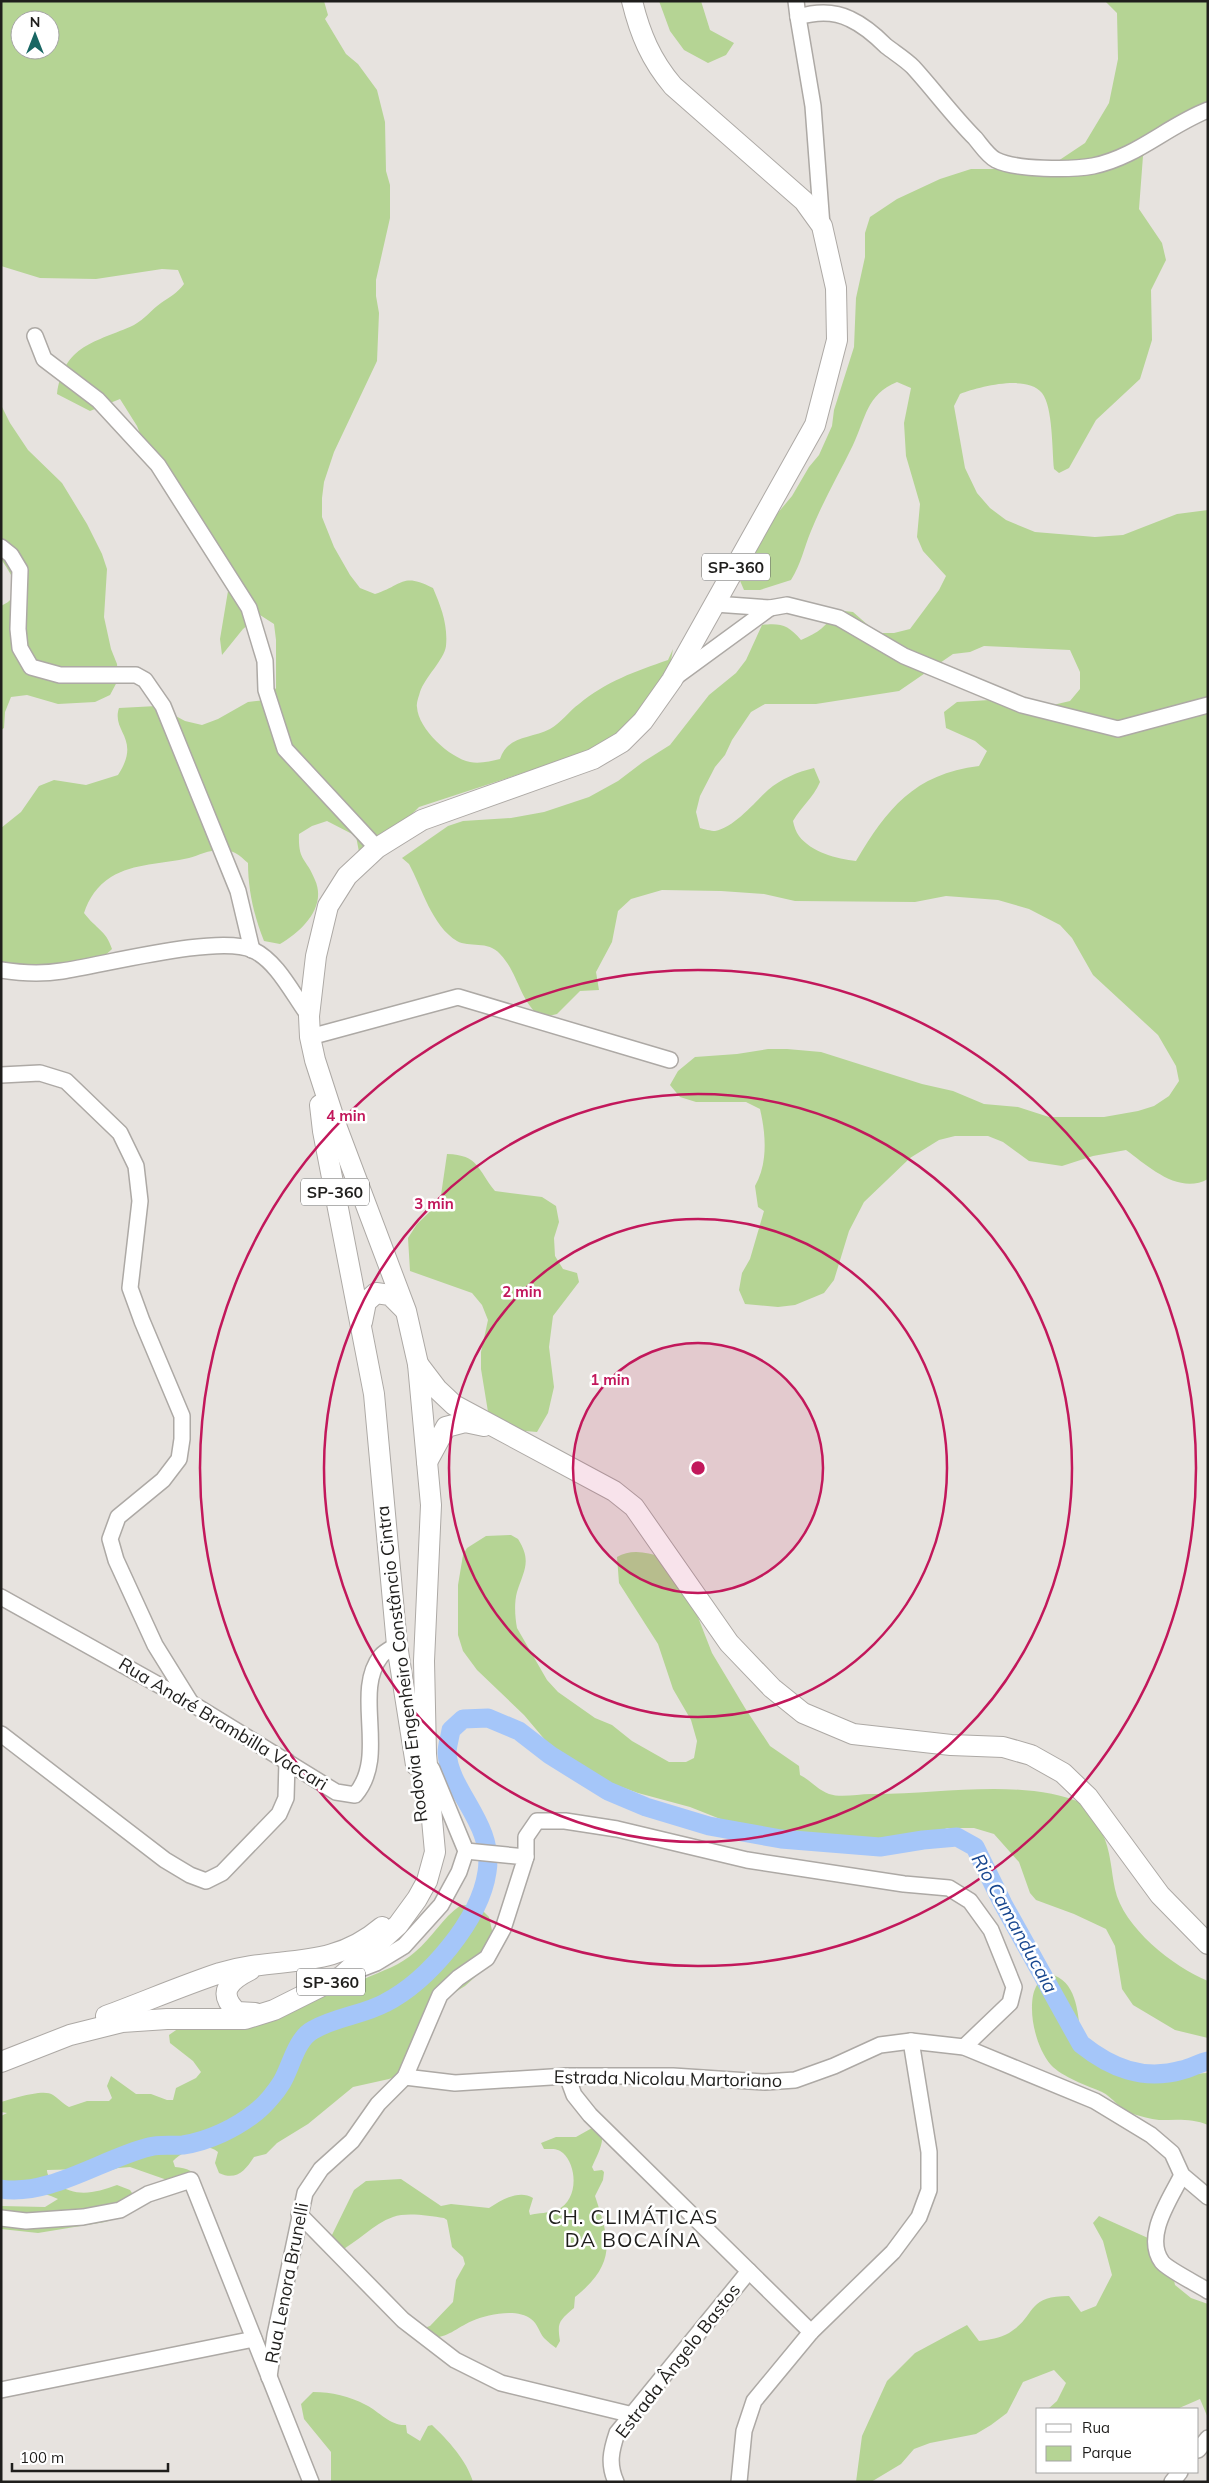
<svg xmlns="http://www.w3.org/2000/svg" width="1209" height="2483" font-family="Mulish,sans-serif">
<style>
.green{fill:#b5d494;fill-rule:evenodd}
.lines{fill:none;stroke-linecap:round;stroke-linejoin:round}
.river{stroke:#a5c6f9;stroke-width:19}
.minor-casing{stroke:#ada9a5;stroke-width:18}
.major-casing{stroke:#ada9a5;stroke-width:22}
.minor{stroke:#fff;stroke-width:15}
.major{stroke:#fff;stroke-width:20}
.ring{fill:none;stroke:#c2185b;stroke-width:2.5}
.labels{text-anchor:middle;stroke-width:5;stroke-linejoin:round;paint-order:stroke}
.shield{fill:#fff;stroke:#626260;stroke-width:1}
.shield-label{font-size:16px;font-weight:bold;fill:#1f1e1c}
.street-label{font-size:18px;fill:#1f1e1c;stroke:#fff}
.water-label{font-size:19px;font-style:italic;fill:#17468f;stroke:#fff}
.quarter-label{font-size:20px;letter-spacing:1px;fill:#1f1e1c;stroke:#fff}
.centre{fill:#c2185b;stroke:#fff;stroke-width:2.5}
.ring-label{font-size:15px;text-anchor:middle;font-weight:bold;fill:#c2185b;stroke:#fff;stroke-width:5;stroke-linejoin:round;paint-order:stroke}
</style>
<rect width="100%" height="100%" fill="#e7e3df"/>
<!-- green -->
<g class="green">
<path d="M1 1H324L328 15 325 19 346 54 358 64 377 90 385 122 386 171 390 185V218L376 280V296L379 313 377 361 334 452 324 482 322 498V517L334 547 350 575 360 588 375 594C403 585 402 572 433 588 441 607 448 624 446 646 444 660 425 677 420 692 419 696 416 703 417 707 418 729 450 758 470 762 480 764 491 761 500 759 508 735 531 739 550 729 561 723 569 711 579 704 605 682 636 671 668 660L673 649 668 677 614 743 419 807 408 818 359 852 356 836 327 821 312 826 299 834C298 862 306 857 315 880 327 907 302 931 280 944L264 941C254 916 248 890 248 863 239 855 234 850 222 850 211 849 199 855 189 858 163 864 134 863 111 877 97 886 89 898 84 913 96 929 106 930 112 949 80 981 42 971 1 968V828L21 812 39 786 54 780 86 785 118 775C142 738 111 732 119 708L157 706 185 721 202 725 218 719 248 702 266 700 276 688V640L274 624 260 615 243 629 222 655 220 639 228 591 225 575 200 517 143 441 137 426 120 399 90 411 57 394C64 344 95 343 134 325 145 319 151 310 161 303 170 297 177 293 184 284L178 270 162 269 96 279 40 278 1 266ZM20 20H50V50H20Z"/>
<polygon points="659,1 701,1 710,30 734,43 726,55 708,63 684,50 670,31"/>
<path d="M1105 1H1208V118L1164 136 1143 156 1139 209 1162 243 1166 260 1151 290 1152 340 1140 379 1096 420 1069 468 1059 473 1054 469C1052 450 1053 407 1042 393 1027 374 979 387 960 394L954 406 965 468 977 493 990 508 1006 520 1035 532 1095 537 1123 535 1177 514 1208 510V1179C1179 1195 1149 1167 1126 1150L1093 1156 1062 1166 1029 1161 1003 1142 988 1136H955L939 1140 910 1158 864 1202 849 1231 834 1280 824 1293 795 1305 778 1307 745 1304 739 1290 742 1273 750 1259 764 1211 758 1207 755 1186C768 1164 766 1134 760 1109L746 1102H696L680 1097 670 1085 678 1071 695 1057 737 1054 768 1049H787L821 1052 922 1084 953 1091 984 1104 1018 1107 1049 1117H1104L1138 1111 1154 1106 1169 1096 1179 1081 1176 1066 1158 1035 1093 975 1072 938 1060 925 1029 909 998 900 946 896 915 902 795 901 764 894 721 891 662 890 631 899 618 911 612 942 596 972 599 990 580 991 557 1014 541 1018C518 998 519 974 500 954 488 940 469 948 457 941 432 926 422 888 409 864L402 858 448 826 463 821 511 818 544 812 589 797 618 781 643 762 670 745 709 695 736 673 746 660 762 625C781 623 788 625 801 640 818 633 827 626 836 610L853 612 877 633H894L910 629 939 590 946 576 923 551 917 537 920 504 906 456 904 423 911 388 897 382C866 395 866 418 853 445 839 474 823 501 811 531 804 548 801 564 791 580L760 590H744L738 576 761 533 792 496 809 467 819 455 832 426 834 410 854 347 856 298 865 257V233L870 217 897 199 940 179 971 169H1046L1085 143 1109 103 1118 59 1117 13ZM984 646 1070 650 1080 672V689L1070 701 1053 705H1037L1006 696 990 700 957 702 944 712 946 728 975 741 987 751 979 766C914 774 887 809 856 861 837 859 811 852 799 836 796 832 794 826 793 821 801 807 813 798 820 782L814 768C797 772 781 779 768 790 755 802 734 828 715 831 711 831 704 829 700 828L696 812 700 796 715 767 725 755 732 740 751 712 765 704H816L899 691 953 654 970 652Z"/>
<path d="M1 405 10 423 28 450 62 483 87 524 102 554 107 569 104 617 111 649 117 664 118 680 110 695 95 702 58 704 27 695 11 697 5 712 4 728 1 730V606C27 594 12 576 1 559Z"/>
<path d="M447 1154C479 1155 477 1169 495 1191L542 1197 556 1206 559 1222 554 1238 555 1256 563 1269 577 1273 579 1282 553 1316 549 1347 554 1387 548 1413 537 1432 501 1429 489 1418 481 1369V1352L488 1320 482 1305 472 1293 410 1271 408 1238 417 1224 440 1202Z"/>
<path d="M511 1535 518 1539C532 1561 524 1570 517 1592 514 1603 515 1617 517 1628L547 1680 558 1692 595 1718 612 1725 632 1741 669 1762H686L694 1758 697 1741 691 1720 673 1689 658 1644 619 1583 617 1557C630 1549 647 1552 661 1557L696 1612 712 1653 745 1708 770 1746 799 1766 800 1775C810 1780 818 1790 829 1794 841 1798 858 1794 871 1794 936 1795 1023 1777 1084 1804 1090 1813 1097 1823 1102 1833 1111 1850 1111 1871 1115 1889 1123 1927 1173 1967 1208 1981V2038L1175 2030 1133 2005 1122 1989 1115 1946 1106 1929 1074 1914 1036 1900 1030 1893 1019 1862 994 1834 974 1828H947L914 1844 821 1846 763 1829 733 1824 690 1807 638 1793 594 1777 557 1754 524 1715 477 1670 463 1651 458 1635V1585L463 1555 467 1548 486 1536Z"/>
<path d="M461 1905 478 1906 489 1917 493 1935 484 1969 465 1986 444 1999 421 2024V2061L415 2068 389 2079 353 2087 308 2124 277 2143 266 2154 254 2157C245 2171 236 2181 219 2173L215 2163 218 2152C205 2141 182 2151 173 2161L175 2167C187 2168 195 2171 201 2182L198 2185 170 2181 130 2167 118 2168 99 2174 84 2169 47 2170C47 2176 51 2179 56 2183 76 2198 95 2193 117 2185L130 2190 136 2199 121 2217 105 2222 38 2233 1 2229V2206L45 2207 58 2199C39 2190 22 2190 1 2189V2116L7 2113 1 2112V2102C12 2099 44 2088 53 2095 59 2099 62 2103 69 2107L87 2101H109L112 2098 107 2086 111 2076 136 2094H151L167 2100H173L176 2088 196 2078 201 2072 193 2061 170 2043 169 2035 179 2028 364 1979C382 1971 401 1965 415 1952 432 1938 442 1918 461 1905Z"/>
<path d="M1050 1974C1078 1981 1078 2015 1081 2039 1091 2048 1102 2054 1113 2061 1130 2074 1143 2083 1166 2081 1181 2079 1193 2073 1208 2073V2125C1192 2118 1176 2120 1159 2120 1150 2119 1141 2116 1133 2114 1120 2111 1113 2097 1102 2092 1088 2086 1062 2077 1051 2065 1039 2051 1032 2027 1032 2009 1032 1993 1035 1981 1050 1974Z"/>
<path d="M592 2128C612 2131 597 2155 592 2167L594 2171 602 2170 604 2172 603 2180 595 2196C610 2241 617 2263 575 2297L574 2308C559 2321 557 2322 560 2341L556 2348C552 2345 548 2342 544 2338 539 2332 538 2324 531 2319 518 2308 487 2314 472 2321 456 2328 448 2338 430 2338L421 2329 430 2326 453 2302 456 2280 465 2264 463 2257 452 2247 447 2220 444 2218C429 2216 407 2212 393 2217 373 2224 358 2242 338 2252L331 2237 354 2190 366 2181 401 2179 441 2206 451 2204 489 2208C502 2200 519 2189 533 2198L529 2211 530 2215C538 2213 549 2213 557 2210 578 2201 578 2167 563 2153 558 2148 551 2149 544 2149L541 2143 556 2137H576Z"/>
<path d="M1099 2216 1148 2238 1163 2254 1172 2270 1175 2285 1191 2298 1208 2304V2418L1200 2399 1177 2409H1048L1057 2401 1066 2383 1054 2370 1023 2382 1007 2413 991 2425 976 2434 930 2443 914 2449 901 2464 871 2482H856L862 2436 887 2381 915 2353 967 2325 979 2341C989 2340 1000 2338 1009 2333 1037 2316 1025 2296 1069 2296L1081 2312 1096 2306 1112 2275 1103 2241 1093 2223Z"/>
<path d="M313 2392C332 2392 349 2396 366 2405 380 2412 390 2426 406 2425L407 2433 420 2441 428 2426 432 2425C448 2440 467 2461 473 2482H331V2452L304 2419 301 2404Z"/>
</g>
<g class="lines">
<!-- river -->
<path class="river" d="M1 2189C49 2197 104 2158 149 2147 160 2144 172 2146 183 2145 209 2141 236 2128 256 2112 265 2105 276 2092 282 2082 291 2067 296 2039 313 2030 335 2017 363 2015 385 2003 428 1981 480 1920 487 1872 495 1824 450 1793 447 1753 447 1746 450 1737 451 1730L463 1719 488 1718 519 1731 550 1755 608 1791 646 1807 709 1826 781 1839 880 1847 923 1840 957 1837 975 1847 1003 1904 1081 2044C1111 2068 1143 2081 1182 2070 1191 2068 1199 2063 1208 2061"/>
<defs>
<g id="minor">
<polyline points="796,1 798,17"/>
<path d="M822 226 813 106 798 17C815 12 834 11 850 19 863 25 876 36 886 46 895 53 905 59 913 67 934 90 953 116 975 138 981 145 988 156 996 160 1016 170 1071 170 1093 166 1137 157 1167 126 1208 110"/>
<polyline points="35,336 44,359 98,400 158,465 249,608 265,661 266,690 285,749 377,848"/>
<polyline points="1,547 11,555 20,570 18,629 20,648 31,667 60,675 136,675 145,680 163,706 238,891 252,950"/>
<polyline points="770,608 787,605 839,618 904,656 1022,705 1118,729 1208,705"/>
<polyline points="677,676 770,608 715,604"/>
<path d="M1 970C20 973 43 974 62 971 104 965 219 934 253 950 278 962 293 995 309 1016"/>
<polyline points="310,1037 458,997 670,1060"/>
<polyline points="1,1075 40,1073 66,1081 120,1133 136,1166 140,1201 130,1288 142,1321 182,1416 182,1439 179,1459 163,1480 118,1517 110,1539 116,1560 155,1645 191,1703"/>
<path d="M1 1597 191 1703 336 1792 355 1795C389 1756 352 1693 381 1656 384 1652 392 1648 397 1645"/>
<polyline points="1,1734 165,1860 190,1875 206,1881 222,1873 279,1814 286,1798 287,1761"/>
<polyline points="526,1857 526,1837 537,1821 565,1821 617,1829 747,1860 904,1884 949,1888 970,1901 991,1930 1014,1987 1010,2003 964,2047"/>
<polyline points="350,1973 376,1963 404,1946 441,1905 459,1872 466,1851 432,1769"/>
<polyline points="567,2076 574,2095 590,2115 811,2332"/>
<polyline points="405,2077 455,2083 567,2076 673,2076 765,2082 795,2080 834,2066 880,2045 911,2041 964,2047 1095,2101 1151,2135 1172,2153 1182,2175 1208,2197"/>
<path d="M1182 2175C1171 2198 1143 2236 1162 2262 1167 2269 1199 2285 1208 2291"/>
<polyline points="299,2214 403,2320 455,2360 501,2383 633,2415"/>
<polyline points="1,2218 26,2221 83,2217 120,2210 148,2194 191,2180 311,2482"/>
<polyline points="269,2377 275,2335 305,2193 321,2169 352,2141 378,2104 405,2077 440,1995 458,1978 487,1958 503,1929 526,1857 466,1851"/>
<polyline points="1,2390 254,2339"/>
<polyline points="1198,2450 1208,2438"/>
<path d="M616 2482C608 2464 611 2451 617 2433L749 2271"/>
<polyline points="739,2482 744,2431 754,2401 811,2332 893,2252 919,2217 929,2190 929,2152 911,2041"/>
<polyline points="1172,2482 1180,2472"/>
</g>
<g id="major">
<polyline points="320,1105 323,1131 374,1394 397,1645 416,1765"/>
<polyline points="362,1322 366,1302 376,1293 390,1295 404,1309"/>
<polyline points="418,1364 437,1389 454,1405 614,1491 634,1507 729,1643 772,1688 803,1713 853,1734 951,1745 1003,1747 1031,1755 1063,1773 1088,1797 1160,1895 1208,1944"/>
<polyline points="427,1462 446,1427 465,1422 484,1426"/>
<path d="M250 1970C230 1980 216 1992 237 2012L255 2013"/>
<path d="M106 2016C144 2002 181 1986 220 1973 279 1955 329 1972 382 1927"/>
<path d="M1 2062 70 2035 122 2022 167 2019H245L274 2010 342 1976 398 1925 417 1899 427 1881 435 1852 426 1754 424 1661 431 1505 418 1364 406 1311 337 1128 315 1060 310 1037 309 1016 316 956 328 906 347 876 377 848 422 820 593 759 622 742 643 721 672 680 815 425 837 340 836 288 822 226 804 201 673 86C651 60 640 34 632 1"/>
</g>
</defs>
<!-- minor casing -->
<use href="#minor" class="minor-casing"/>
<!-- major casing -->
<use href="#major" class="major-casing"/>
<!-- minor -->
<use href="#minor" class="minor"/>
<!-- major -->
<use href="#major" class="major"/>
</g>
<!-- distance rings -->
<circle cx="698" cy="1468" r="125" fill="#c2185b" fill-opacity=".12"/>
<g class="ring">
<circle cx="698" cy="1468" r="125"/>
<circle cx="698" cy="1468" r="249"/>
<circle cx="698" cy="1468" r="374"/>
<circle cx="698" cy="1468" r="498"/>
</g>
<g class="labels">
<!-- shield labels -->
<g class="shield">
<rect x="702" y="553.5" width="68" height="27" rx="4"/>
<rect x="301" y="1178.5" width="68" height="27" rx="4"/>
<rect x="297" y="1968.5" width="68" height="27" rx="4"/>
</g>
<g class="shield-label">
<text x="736" y="573">SP-360</text>
<text x="335" y="1198">SP-360</text>
<text x="331" y="1988">SP-360</text>
</g>
<!-- street labels -->
<g class="street-label">
<text transform="translate(402 1664) rotate(-97)" y="6">Rodovia Engenheiro Constâncio Cintra</text>
<text transform="translate(223 1724) rotate(31)" y="6">Rua André Brambilla Vaccari</text>
<text transform="translate(668 2079) rotate(1)" y="6">Estrada Nicolau Martoriano</text>
<text transform="translate(287 2283) rotate(-79)" y="6">Rua Lenora Brunelli</text>
<text transform="translate(678 2361) rotate(-52)" y="6">Estrada Ângelo Bastos</text>
</g>
<!-- water labels -->
<g class="water-label">
<text transform="translate(1015 1923) rotate(61)" y="7">Rio Camanducaia</text>
</g>
<!-- quarter labels -->
<g class="quarter-label">
<text x="633" y="2224">CH. CLIMÁTICAS<tspan x="633" dy="23">DA BOCAÍNA</tspan></text>
</g>
</g>
<circle cx="698" cy="1468" r="8" class="centre"/>
<g class="ring-label">
<text x="346" y="1121">4 min</text>
<text x="434" y="1209">3 min</text>
<text x="522" y="1297">2 min</text>
<text x="610" y="1385">1 min</text>
</g>
<!-- border -->
<rect width="1209" height="2483" fill="none" stroke="#1f1e1c" stroke-width="5"/>
<!-- legend -->
<rect x="1036" y="2408" width="162" height="65" fill="#ffffff" stroke="#a5a5a4"/>
<rect x="1046" y="2424" width="25" height="8" fill="#ffffff" stroke="#a5a5a4"/>
<text x="1082" y="2433" font-size="15" fill="#1f1e1c">Rua</text>
<rect x="1046" y="2446" width="25" height="15" fill="#b5d494" stroke="#a5a5a4"/>
<text x="1082" y="2458" font-size="15" fill="#1f1e1c">Parque</text>
<!-- north arrow -->
<g transform="translate(35 35)"><circle r="24" fill="#ffffff" stroke="#a5a5a4"/>
<path d="M0-4L9 19L0 12L-9 19Z" fill="#186663"/>
<text y="-8" font-size="14" font-weight="bold" text-anchor="middle" fill="#1f1e1c">N</text>
</g>
<!-- scale -->
<path d="M12 2463v8h156v-8" fill="none" stroke="#1f1e1c" stroke-width="2.5"/>
<text x="20" y="2463" font-size="15" fill="#1f1e1c" stroke="#ffffff" stroke-width="4" paint-order="stroke">100 m</text>
</svg>
